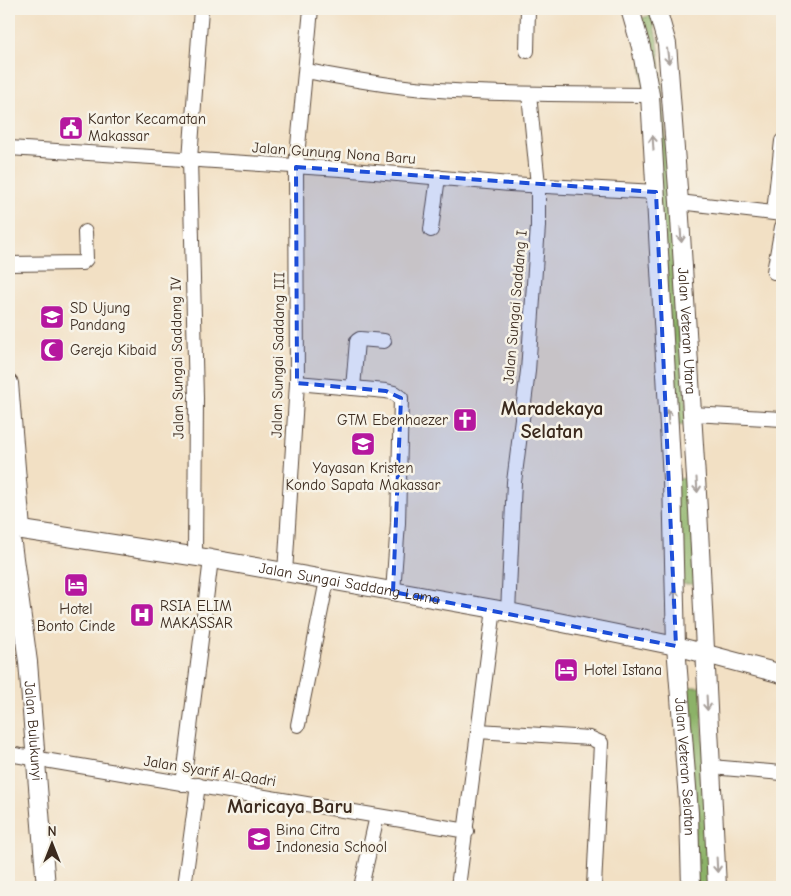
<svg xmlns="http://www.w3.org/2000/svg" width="791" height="896" font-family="'Comic Neue',sans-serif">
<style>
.forest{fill:#8cb268;stroke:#646e43}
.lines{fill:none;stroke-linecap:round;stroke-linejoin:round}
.minor-casing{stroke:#564537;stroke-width:16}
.major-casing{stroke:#564537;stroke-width:20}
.minor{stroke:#fff;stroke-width:14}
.major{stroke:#fff;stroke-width:18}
.oneway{stroke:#a79f9a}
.marked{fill:#1d4ed8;fill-opacity:0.2;stroke:#1d4ed8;stroke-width:4;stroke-dasharray:10 6;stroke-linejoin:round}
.labels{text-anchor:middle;stroke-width:5;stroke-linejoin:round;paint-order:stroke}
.poi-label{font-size:15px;fill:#3b2a1e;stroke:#f7f3e8;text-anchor:start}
.street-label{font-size:15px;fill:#3b2a1e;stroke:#f7f3e8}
.district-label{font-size:20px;font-weight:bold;fill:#3b2a1e;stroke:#f7f3e8}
</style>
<rect width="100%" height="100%" fill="#f7f3e8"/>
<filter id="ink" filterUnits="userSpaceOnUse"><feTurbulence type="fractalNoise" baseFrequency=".02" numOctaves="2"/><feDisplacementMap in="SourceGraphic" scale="10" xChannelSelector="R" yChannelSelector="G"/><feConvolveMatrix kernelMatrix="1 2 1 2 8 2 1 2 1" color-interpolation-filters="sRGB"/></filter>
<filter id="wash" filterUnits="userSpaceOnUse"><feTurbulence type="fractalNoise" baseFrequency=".0096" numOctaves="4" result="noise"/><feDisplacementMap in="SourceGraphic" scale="20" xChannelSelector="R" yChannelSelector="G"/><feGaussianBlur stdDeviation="1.12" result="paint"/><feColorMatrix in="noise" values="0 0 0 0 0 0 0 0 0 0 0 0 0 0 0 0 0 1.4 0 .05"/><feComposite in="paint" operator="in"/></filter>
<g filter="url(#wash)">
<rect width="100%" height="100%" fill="#f2e0c4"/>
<!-- forest -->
<g class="forest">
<polygon points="652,15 659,49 688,425 671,426 638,19"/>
<polygon points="690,478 696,584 676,584 676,479"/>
<polygon points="682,687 701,687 710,885 694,885"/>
</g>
</g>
<g filter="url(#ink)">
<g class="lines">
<defs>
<g id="minor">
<polyline points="527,51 528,9"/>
<path d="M306 71C346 78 385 86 426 89 500 95 575 94 650 95"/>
<polyline points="9,148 341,169 510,184 656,192"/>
<polyline points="679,202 782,214"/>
<polyline points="774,212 782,141"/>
<polyline points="431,230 438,177"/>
<polyline points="9,264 82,263 86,259 85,232"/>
<polyline points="774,272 782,227"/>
<polyline points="297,383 386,391 394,393 401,398 398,523 393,592"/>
<polyline points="353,388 357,341 360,339 384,341"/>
<polyline points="692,414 782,419"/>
<polyline points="195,557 196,398 190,159 201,9"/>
<polyline points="285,573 297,383 296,167 311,9"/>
<polyline points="508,612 514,482 528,371 538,226 538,185 529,94"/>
<polyline points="298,725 327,580"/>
<polyline points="478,731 590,738 601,743 594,887"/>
<polyline points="9,754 467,831"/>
<polyline points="711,767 782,773"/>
<polyline points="183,784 211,559"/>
<polyline points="184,887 198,785"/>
<polyline points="361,887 377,816"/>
<polyline points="458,887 494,609"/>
</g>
<g id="major">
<path id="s1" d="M630 9 641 47 650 95 672 479 676 646 689 813 691 887"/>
<path id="s2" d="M657 9 667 44 679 202 698 510 717 887"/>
<polyline points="9,383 21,529"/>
<path id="s3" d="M9 528 211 559 494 609 676 646 782 674"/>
<path id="s4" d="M9 539 12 544 28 662 46 887"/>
</g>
</defs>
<!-- minor casing -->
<use href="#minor" class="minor-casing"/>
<!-- major casing -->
<use href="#major" class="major-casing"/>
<!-- minor -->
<use href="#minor" class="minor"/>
<!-- major -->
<use href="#major" class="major"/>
</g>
<!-- one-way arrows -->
<defs><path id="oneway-shaft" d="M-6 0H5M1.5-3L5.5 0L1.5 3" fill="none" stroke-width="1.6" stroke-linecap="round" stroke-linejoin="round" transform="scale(1.25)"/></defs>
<g class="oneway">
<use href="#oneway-shaft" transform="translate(668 56) rotate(83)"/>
<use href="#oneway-shaft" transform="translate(653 143) rotate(-94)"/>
<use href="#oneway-shaft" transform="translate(681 235) rotate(86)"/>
<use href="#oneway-shaft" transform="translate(668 417) rotate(-93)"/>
<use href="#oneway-shaft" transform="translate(697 485) rotate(86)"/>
<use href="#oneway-shaft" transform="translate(675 597) rotate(-91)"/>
<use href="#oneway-shaft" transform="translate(707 703) rotate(87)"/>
<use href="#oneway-shaft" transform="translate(717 865) rotate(87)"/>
</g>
</g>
<!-- marked area -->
<path class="marked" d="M296 167 656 192 676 646 393 592 401 398 386 391 297 383Z"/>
<!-- icons -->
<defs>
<symbol id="civic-square" viewBox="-11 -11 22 22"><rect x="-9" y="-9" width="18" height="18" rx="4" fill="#b5179e" stroke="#f7f3e8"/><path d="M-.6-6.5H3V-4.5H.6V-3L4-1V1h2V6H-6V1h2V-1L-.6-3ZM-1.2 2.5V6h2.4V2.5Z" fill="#fff"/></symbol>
<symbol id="school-square" viewBox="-11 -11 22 22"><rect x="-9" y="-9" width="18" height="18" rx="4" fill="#b5179e" stroke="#f7f3e8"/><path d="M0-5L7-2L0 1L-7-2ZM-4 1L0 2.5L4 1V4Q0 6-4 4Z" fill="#fff"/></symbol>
<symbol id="mosque-square" viewBox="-11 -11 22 22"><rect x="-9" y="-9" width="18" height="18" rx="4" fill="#b5179e" stroke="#f7f3e8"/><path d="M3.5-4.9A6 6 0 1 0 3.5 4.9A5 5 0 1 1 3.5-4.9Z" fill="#fff"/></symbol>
<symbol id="church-square" viewBox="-11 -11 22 22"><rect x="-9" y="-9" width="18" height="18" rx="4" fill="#b5179e" stroke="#f7f3e8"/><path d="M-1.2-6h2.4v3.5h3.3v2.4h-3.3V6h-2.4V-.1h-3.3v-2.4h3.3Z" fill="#fff"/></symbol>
<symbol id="hotel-square" viewBox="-11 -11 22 22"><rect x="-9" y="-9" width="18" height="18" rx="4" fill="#b5179e" stroke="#f7f3e8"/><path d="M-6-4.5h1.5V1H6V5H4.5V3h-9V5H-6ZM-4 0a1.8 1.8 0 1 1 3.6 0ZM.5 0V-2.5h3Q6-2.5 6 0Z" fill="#fff"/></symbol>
<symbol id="hospital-square" viewBox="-11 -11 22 22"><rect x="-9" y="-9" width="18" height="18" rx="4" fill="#b5179e" stroke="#f7f3e8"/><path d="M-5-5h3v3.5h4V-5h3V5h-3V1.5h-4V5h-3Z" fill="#fff"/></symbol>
</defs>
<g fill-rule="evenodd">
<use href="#civic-square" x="57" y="114" width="28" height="28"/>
<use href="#school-square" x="38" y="303" width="28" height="28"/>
<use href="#mosque-square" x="38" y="336" width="28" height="28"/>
<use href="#church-square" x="451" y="406" width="28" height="28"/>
<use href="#school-square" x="349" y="430" width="28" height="28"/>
<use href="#hotel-square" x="62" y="571" width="28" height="28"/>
<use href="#hospital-square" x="128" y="601" width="28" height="28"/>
<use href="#hotel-square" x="552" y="656" width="28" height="28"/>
<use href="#school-square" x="245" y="825" width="28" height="28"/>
</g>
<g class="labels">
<!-- poi labels -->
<g class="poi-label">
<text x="88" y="124">Kantor Kecamatan<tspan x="88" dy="17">Makassar</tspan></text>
<text x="70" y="313">SD Ujung<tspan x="70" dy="17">Pandang</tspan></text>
<text x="70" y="355">Gereja Kibaid</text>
<text x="448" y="425" text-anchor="end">GTM Ebenhaezer</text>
<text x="363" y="473" text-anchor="middle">Yayasan Kristen<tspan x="363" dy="17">Kondo Sapata Makassar</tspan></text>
<text x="160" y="611">RSIA ELIM<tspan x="160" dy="17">MAKASSAR</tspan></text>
<text x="76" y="614" text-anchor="middle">Hotel<tspan x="76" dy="17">Bonto Cinde</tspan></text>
<text x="584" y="675">Hotel Istana</text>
<text x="276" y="835">Bina Citra<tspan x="276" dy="17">Indonesia School</tspan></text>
</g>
<!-- street labels -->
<g class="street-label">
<text transform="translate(334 153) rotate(4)" y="5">Jalan Gunung Nona Baru</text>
<text transform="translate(515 307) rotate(-85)" y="5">Jalan Sungai Saddang I</text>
<text dy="5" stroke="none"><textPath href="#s2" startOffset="324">Jalan Veteran Utara</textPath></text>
<text transform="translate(278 355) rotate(-89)" y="5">Jalan Sungai Saddang III</text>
<text transform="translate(177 358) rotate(-91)" y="5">Jalan Sungai Saddang IV</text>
<text dy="5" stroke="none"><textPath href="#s3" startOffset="345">Jalan Sungai Saddang Lama</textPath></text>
<text dy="5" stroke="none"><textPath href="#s4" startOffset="194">Jalan Bulukunyi</textPath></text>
<text dy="5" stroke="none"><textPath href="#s1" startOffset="761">Jalan Veteran Selatan</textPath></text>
<text transform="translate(210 771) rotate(9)" y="5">Jalan Syarif Al-Qadri</text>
</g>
<!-- district labels -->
<g class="district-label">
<text x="552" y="415">Maradekaya<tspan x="552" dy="23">Selatan</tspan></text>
<text x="290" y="813">Maricaya Baru</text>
</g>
</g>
<!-- margin -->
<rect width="791" height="896" fill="none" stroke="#f7f3e8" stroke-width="30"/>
<!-- north arrow -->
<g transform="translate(52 844)" stroke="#f7f3e8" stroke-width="4" paint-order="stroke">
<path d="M0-4L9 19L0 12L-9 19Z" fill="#3b2a1e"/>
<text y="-8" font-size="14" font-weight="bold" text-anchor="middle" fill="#3b2a1e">N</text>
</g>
</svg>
